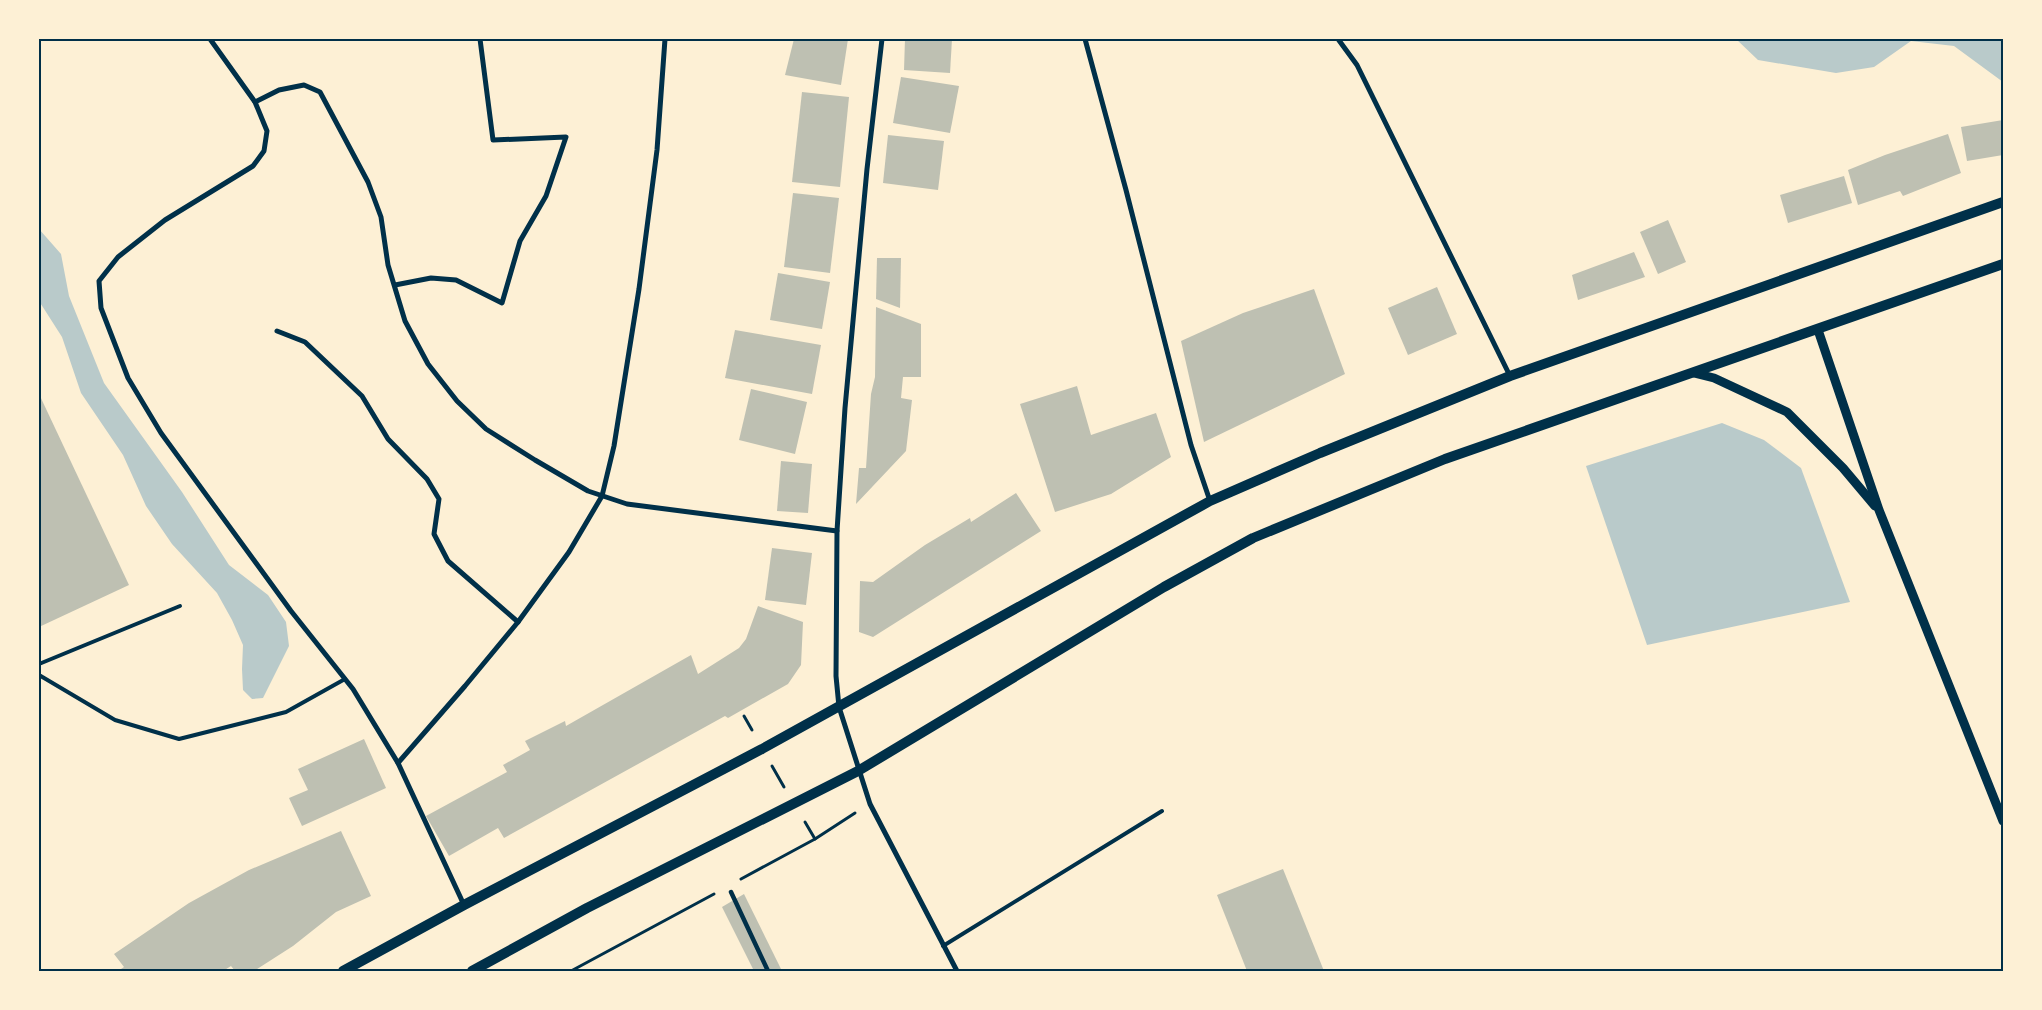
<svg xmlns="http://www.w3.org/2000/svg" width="2042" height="1010" font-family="'Work Sans',sans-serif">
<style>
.green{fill:#b9caca}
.building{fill:#bec0b2}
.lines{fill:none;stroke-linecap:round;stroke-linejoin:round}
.path{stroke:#003049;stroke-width:3}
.service{stroke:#003049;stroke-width:4}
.pedestrian{stroke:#003049;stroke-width:4.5}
.minor{stroke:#003049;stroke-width:5}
.tertiary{stroke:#003049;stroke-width:9}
.secondary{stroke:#003049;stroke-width:10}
.neatline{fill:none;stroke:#003049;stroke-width:2}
</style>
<rect width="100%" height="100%" fill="#fdf0d5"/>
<!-- green -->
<g class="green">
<polygon points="1736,39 2003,39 2003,82 1954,46 1911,41 1874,67 1836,73 1758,60"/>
<polygon points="39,229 61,254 69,296 104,383 182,492 229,565 268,595 286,622 289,646 263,698 252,699 243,690 242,669 243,645 232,620 217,593 172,544 146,506 123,455 81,393 62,337 39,301"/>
<polygon points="1722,423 1764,440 1801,468 1850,602 1647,645 1586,466"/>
</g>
<!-- building -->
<g class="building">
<polygon points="794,39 848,39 841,85 785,75"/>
<polygon points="905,39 952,39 950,73 904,70"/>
<polygon points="901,77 959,86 950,133 893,123"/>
<polygon points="802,92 849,97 840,187 792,182"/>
<polygon points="2003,120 2003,155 1967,161 1961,127"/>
<polygon points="1948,134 1961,173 1903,196 1900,191 1858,205 1848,170 1885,155"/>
<polygon points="888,135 944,141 938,190 883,183"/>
<polygon points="1844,176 1852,203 1788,223 1780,195"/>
<polygon points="793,193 839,198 830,273 784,267"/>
<polygon points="1668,220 1686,262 1658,274 1640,232"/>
<polygon points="1634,252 1645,277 1578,300 1572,275"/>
<polygon points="877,258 901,258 900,308 876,299"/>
<polygon points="778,273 830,282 822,329 770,320"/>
<polygon points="1437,287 1457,334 1408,355 1388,308"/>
<polygon points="1314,289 1345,374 1204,442 1181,341 1243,313"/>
<polygon points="876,307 921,324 921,377 903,377 901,398 912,400 906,451 856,504 859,468 866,468 871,394 875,377"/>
<polygon points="735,330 821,345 812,394 725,378"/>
<polygon points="1077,386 1091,435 1156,413 1171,457 1111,494 1055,512 1020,404"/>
<polygon points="751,389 807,402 795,454 739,440"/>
<polygon points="39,394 129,585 39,627"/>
<polygon points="781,461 812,464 808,513 777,511"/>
<polygon points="1016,493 1041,531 873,637 859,632 860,581 873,582 925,545 970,518 971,522"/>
<polygon points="772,548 812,553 806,605 765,600"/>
<polygon points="758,606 803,622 801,665 788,684 728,718 725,716 504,838 498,828 449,856 426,816 507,772 503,765 530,750 525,741 565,721 566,726 691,655 698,674 739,648 746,639"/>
<polygon points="364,739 386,788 302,826 289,798 308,790 298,769"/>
<polygon points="341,831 371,896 336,912 293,946 254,971 235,971 231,966 223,971 118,971 124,967 114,954 189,903 249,870"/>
<polygon points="1283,869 1324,971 1247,971 1217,895"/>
<polygon points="744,894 782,971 754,971 722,907"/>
</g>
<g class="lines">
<!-- path -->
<g class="path">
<polyline points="744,716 752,730"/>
<polyline points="772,766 784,787"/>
<polyline points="805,822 815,839"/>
<polyline points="741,879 815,839 855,813"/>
<polyline points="571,971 714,894"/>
</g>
<!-- service -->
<g class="service">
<polyline points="39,664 180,606"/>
<polyline points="39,675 115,720 179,739 286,712 345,679"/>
<polyline points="943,946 1162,811"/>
</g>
<!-- pedestrian -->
<polyline class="pedestrian" points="731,892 768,971"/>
<!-- minor -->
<g class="minor">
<polyline points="210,39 255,102 267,131 264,151 253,166 165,220 118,257 99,281 101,308 128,378 161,433 291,611 353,689 398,763"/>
<polyline points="882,39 867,169 845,408 837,531 836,676 839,707 870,804 957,971"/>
<polyline points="1085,39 1126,190 1191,445 1210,501"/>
<polyline points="1338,39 1357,65 1510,376"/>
<polyline points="255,102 279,90 304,85 320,92 368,182 381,217 388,265 405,321 428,364 457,401 486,429 535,460 588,491 627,504 837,531"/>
<polyline points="395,285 431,278 456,280 502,303 520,241 546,196 566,137 493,140 480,39"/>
<polyline points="277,331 305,342 362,396 388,439 427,479 439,499 434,534 448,561 518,622"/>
<polyline points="464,905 398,763 465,686 518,622 569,552 602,496 614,446 639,289 657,150 665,39"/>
</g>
<!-- tertiary -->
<g class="tertiary">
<polyline points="1818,330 1879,510 2003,821"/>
<polyline points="1694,373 1714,378 1787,412 1843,468 1875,506"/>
</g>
<!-- secondary -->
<g class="secondary">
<polyline points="343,971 464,905 762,749 1210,501 1320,453 1510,376 2003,202"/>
<polyline points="472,971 587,908 858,771 1164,587 1253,538 1445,459 2003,264"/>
</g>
</g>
<!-- border -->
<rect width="2042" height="1010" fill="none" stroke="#fdf0d5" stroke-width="80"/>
<rect x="40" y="40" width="1962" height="930" class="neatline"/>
</svg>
